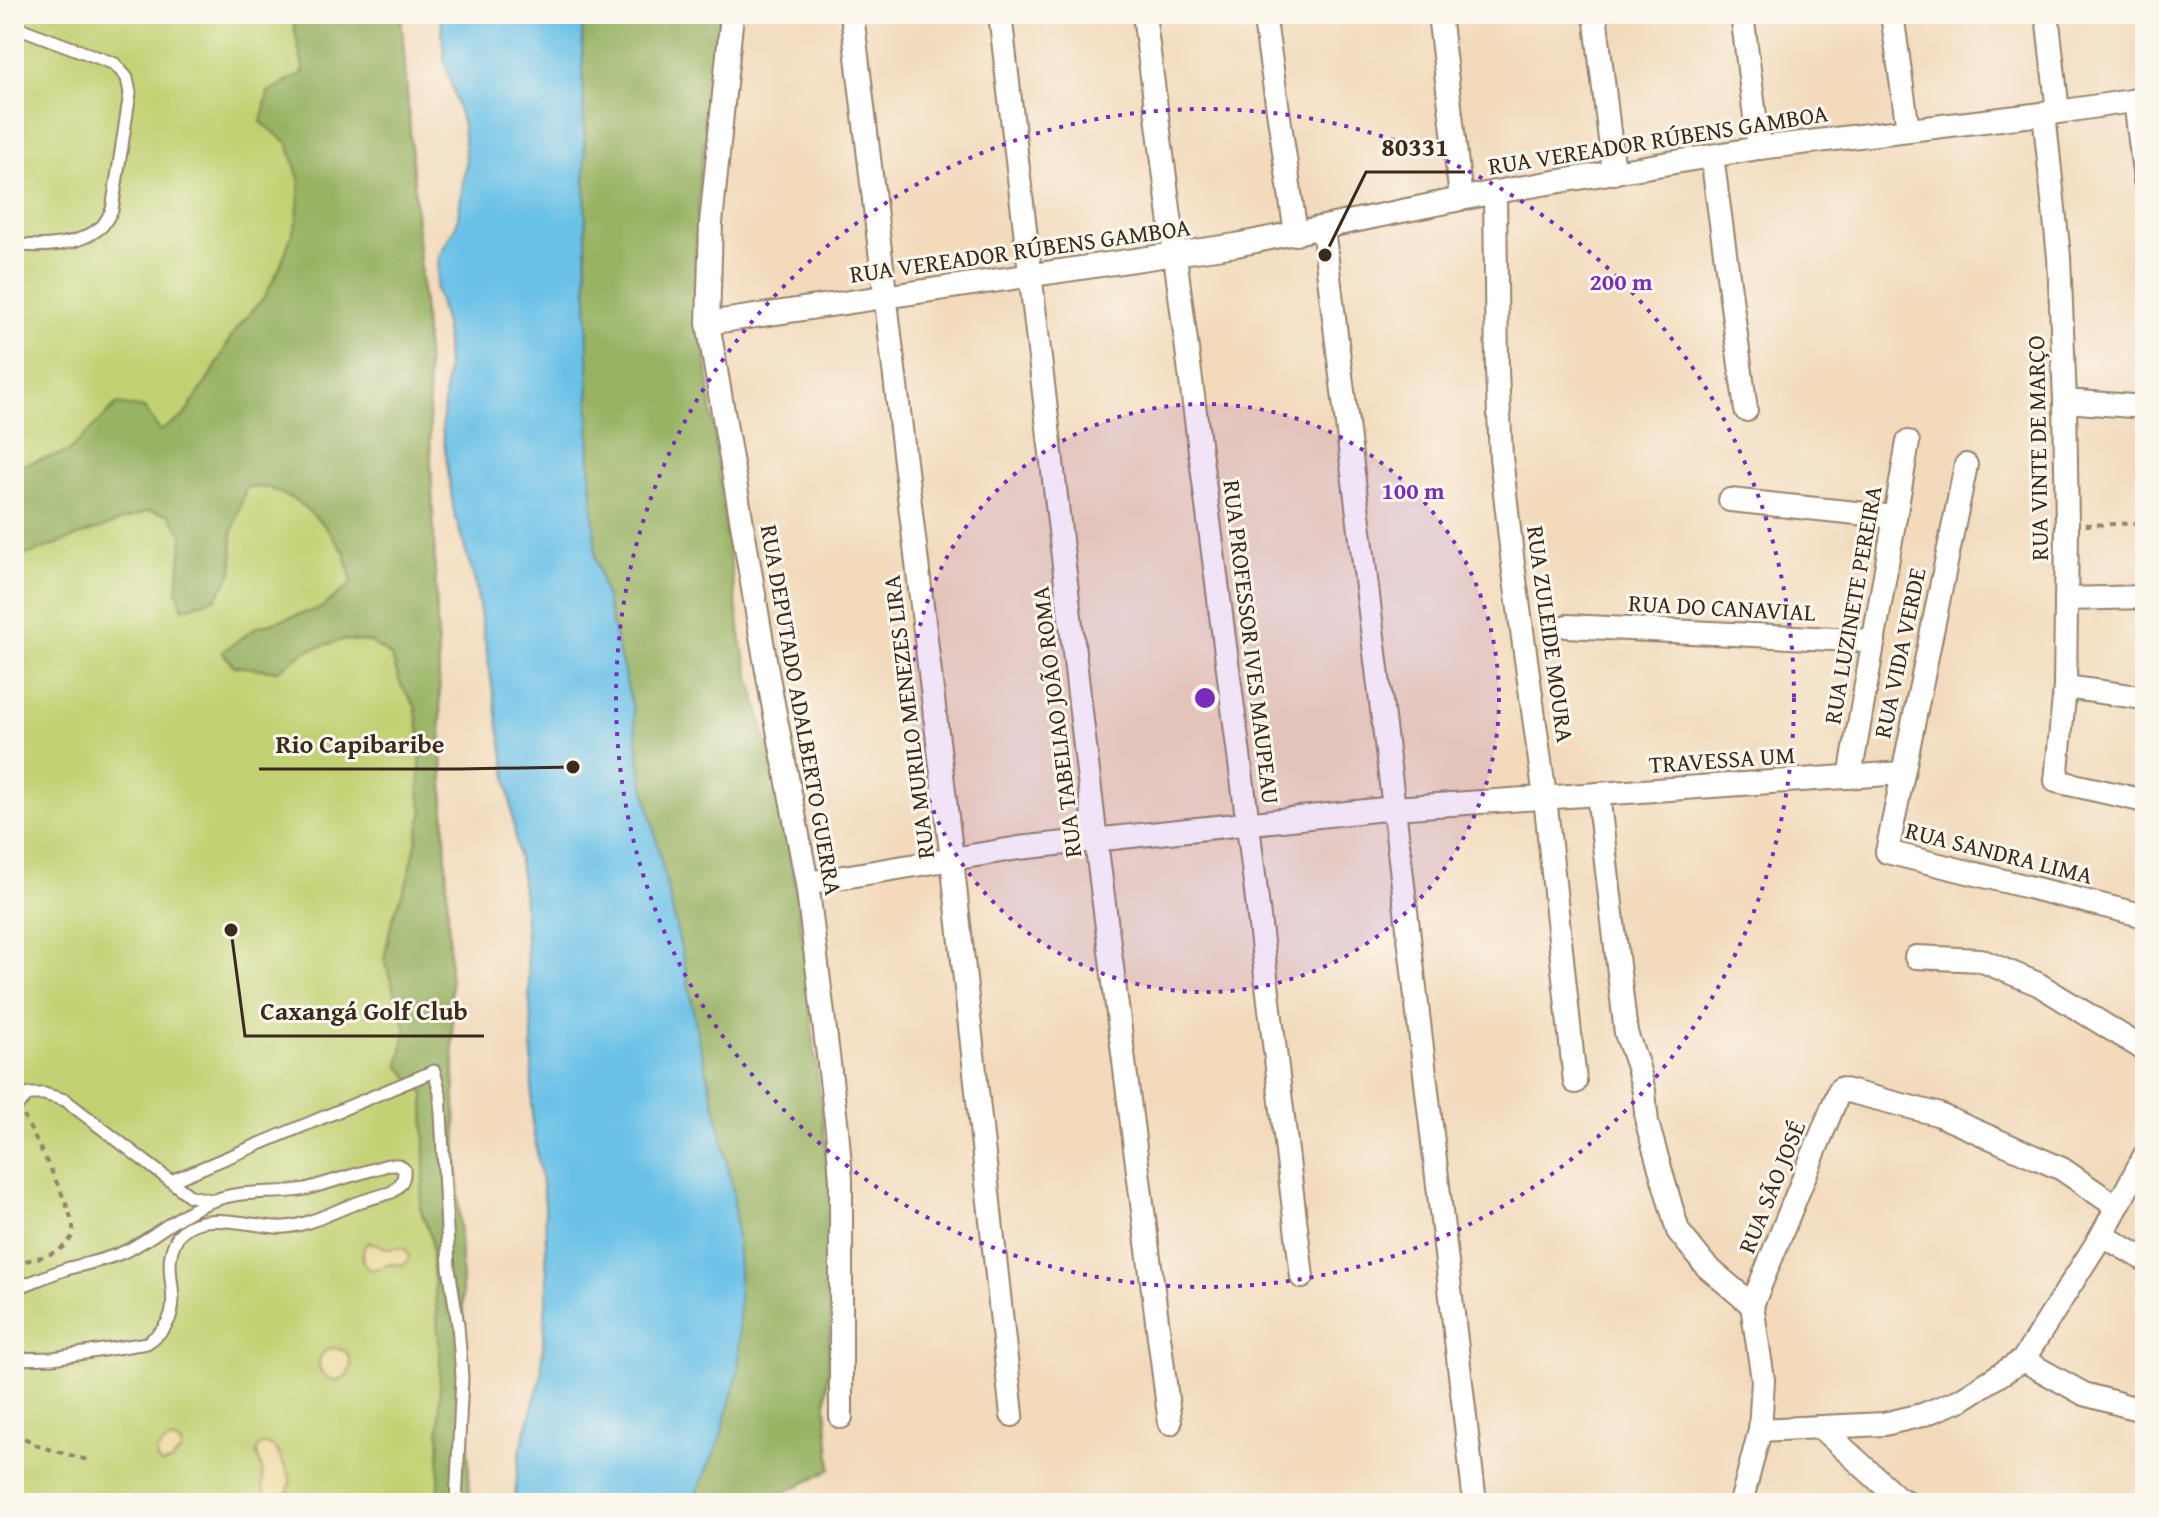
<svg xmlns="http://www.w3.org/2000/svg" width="2159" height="1517" font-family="'Gentium Book Plus',serif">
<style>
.green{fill:#c2d173;stroke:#7e7e48;stroke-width:2}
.forest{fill:#99b365;stroke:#6a6e42;stroke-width:2}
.sand{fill:#eeda9e;stroke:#94825e;stroke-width:2}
.water{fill:#6bc1e8;stroke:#537683;stroke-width:2}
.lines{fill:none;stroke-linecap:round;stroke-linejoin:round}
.service-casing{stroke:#96826c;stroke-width:15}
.minor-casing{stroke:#96826c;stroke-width:26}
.path{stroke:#96826c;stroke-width:4;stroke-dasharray:6 6;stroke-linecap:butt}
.service{stroke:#fff;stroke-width:11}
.minor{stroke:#fff;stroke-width:22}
.ring{fill:none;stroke:#7b2cbf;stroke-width:4;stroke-dasharray:4 8}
.labels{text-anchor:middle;stroke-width:6;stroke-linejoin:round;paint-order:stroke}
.street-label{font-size:24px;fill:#3b2a1e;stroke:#fbf7ec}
.centre{fill:#7b2cbf;stroke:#fbf7ec;stroke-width:4}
.ring-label{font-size:24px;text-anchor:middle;font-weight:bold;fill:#7b2cbf;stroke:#fbf7ec;stroke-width:6;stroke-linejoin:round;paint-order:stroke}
.leader{fill:none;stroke:#3b2a1e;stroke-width:3}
.callout-dot{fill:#3b2a1e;stroke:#fbf7ec;stroke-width:3}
.callout-label{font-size:26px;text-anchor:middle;font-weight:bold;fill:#3b2a1e;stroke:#fbf7ec;stroke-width:6;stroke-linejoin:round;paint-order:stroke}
</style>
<rect width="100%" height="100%" fill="#fbf7ec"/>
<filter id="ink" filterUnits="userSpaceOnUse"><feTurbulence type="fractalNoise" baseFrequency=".0125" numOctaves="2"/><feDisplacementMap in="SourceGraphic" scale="16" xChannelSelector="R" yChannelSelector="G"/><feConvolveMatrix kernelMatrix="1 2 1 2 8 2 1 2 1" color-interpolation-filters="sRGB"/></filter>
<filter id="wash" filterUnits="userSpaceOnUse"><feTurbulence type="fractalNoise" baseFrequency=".006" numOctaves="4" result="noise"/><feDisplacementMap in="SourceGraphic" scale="32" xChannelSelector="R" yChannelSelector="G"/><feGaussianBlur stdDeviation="1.8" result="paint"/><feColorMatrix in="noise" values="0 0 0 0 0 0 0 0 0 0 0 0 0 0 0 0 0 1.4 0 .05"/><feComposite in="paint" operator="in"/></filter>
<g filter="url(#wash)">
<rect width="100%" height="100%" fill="#f2dabb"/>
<!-- green -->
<polygon class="green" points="14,14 401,14 427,356 470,1503 14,1503"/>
<!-- forest -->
<g class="forest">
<polygon points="289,14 401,14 427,356 470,1503 439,1503 440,1356 431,1238 420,1208 425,1167 424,1094 399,1066 406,1029 384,959 392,920 408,879 423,812 419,792 421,740 415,706 401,685 391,656 370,642 342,640 306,651 277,671 234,666 222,652 257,627 321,608 352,583 345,553 323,524 297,501 269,488 246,487 232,533 233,571 216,598 183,609 177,591 183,535 169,514 148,511 29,554 14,556 14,467 68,452 117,404 144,408 160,431 183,417 214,370 233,333 265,296 280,267 297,220 300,182 288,143 261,122 268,92 304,72 293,22"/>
<polygon points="582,14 721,14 720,68 701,165 695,264 720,485 741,641 775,775 798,902 835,1230 826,1406 831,1469 811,1480 768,1499 764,1503 692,1503 719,1442 739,1368 739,1268 733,1192 716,1110 697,1034 685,966 642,777 633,710 596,559 590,466"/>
</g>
<!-- sand -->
<g class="sand">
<path d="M368 1242 377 1244 388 1249 404 1248 409 1256 407 1262 403 1265 390 1264 371 1270C360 1264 360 1251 368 1242Z"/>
<circle cx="335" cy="1364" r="16"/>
<polygon points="172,1440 181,1444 181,1451 171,1461 161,1464 157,1460 156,1452 163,1444"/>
<path d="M266 1444C275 1447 279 1452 282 1461 285 1467 289 1472 290 1478 292 1489 281 1509 269 1498 260 1491 264 1478 262 1469 260 1462 257 1457 257 1450L260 1446Z"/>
</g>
<!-- water -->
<polygon class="water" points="441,14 582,14 590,466 596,559 633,710 642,777 685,966 699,1042 716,1110 733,1192 739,1268 739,1368 719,1442 692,1503 514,1503 520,1451 541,1377 547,1286 545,1203 532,1122 532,1037 523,890 504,757 475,582 454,512 442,428 447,367 445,325 436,289 439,256 457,224 466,162 463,125 444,59"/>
</g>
<g filter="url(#ink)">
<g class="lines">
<defs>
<g id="service">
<path d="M14 26 115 64 127 78 130 93 112 210C109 215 106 222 102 226 80 246 41 248 14 244"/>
<polyline points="19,1104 29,1094 44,1094 65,1100 190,1196 211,1200"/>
<polyline points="171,1181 434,1071 440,1093 449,1268 458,1325 462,1377 456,1503"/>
<path d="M14 1289C31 1283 48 1275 66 1269 87 1263 109 1260 130 1249 159 1234 183 1210 215 1200 245 1189 275 1195 306 1189L388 1165H398L404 1169C405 1180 400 1186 392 1192 380 1196 368 1199 357 1203 331 1212 303 1229 275 1227 248 1225 195 1208 177 1238 155 1276 197 1310 147 1343L53 1358 14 1359"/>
</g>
<g id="minor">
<polyline points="732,14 711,223 708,323 768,677 807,883 837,1129 841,1180 841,1417"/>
<polyline points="852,14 952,859 1012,1415"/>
<polyline points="1000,14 1096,841 1170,1423"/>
<polyline points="1144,14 1248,825 1302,1277"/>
<polyline points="1264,14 1296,234"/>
<polyline points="1439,14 1461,198"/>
<polyline points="1595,14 1614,173"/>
<polyline points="1742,14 1759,148"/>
<polyline points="1892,14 1908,130"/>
<polyline points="2047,14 2058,112"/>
<polyline points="2135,100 2145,181"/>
<polyline points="2044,113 2059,257 2065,401 2067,526 2065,687 2056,781 2145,801"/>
<polyline points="1712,156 1746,410"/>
<polyline points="1495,192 1497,371 1501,457 1513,565 1545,797 1575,1082"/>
<polyline points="1323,228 1394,808 1475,1503"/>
<polyline points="708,323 1236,245 1495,192 1759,148 2058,112 2145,99"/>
<polyline points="2065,401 2145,407"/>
<polyline points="1966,465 1887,852 2145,916"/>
<polyline points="1730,500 1895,517"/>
<polyline points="2066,599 2145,597"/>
<polyline points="1567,626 1874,641"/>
<polyline points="2065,687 2145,698"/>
<polyline points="1850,777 1908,442"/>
<polyline points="1598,794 1626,1033 1637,1064 1644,1091 1647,1123 1678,1231 1706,1266 1752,1305 1763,1380 1760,1430 1741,1503"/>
<polyline points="807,883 1019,848 1394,808 1902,773"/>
<polyline points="1916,957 1980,960 2038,984 2145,1050"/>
<polyline points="2102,1235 2145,1260"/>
<polyline points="1752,1305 1840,1089 1937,1114 2062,1169 2117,1207"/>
<polyline points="2023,1360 2084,1394 2145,1411"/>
<polyline points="1820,1427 1898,1498 1908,1503"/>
<polyline points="1760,1430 1884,1424 1922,1415 1960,1400 2023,1360 2102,1235 2145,1155"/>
</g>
</defs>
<!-- service casing -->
<use href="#service" class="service-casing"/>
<!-- minor casing -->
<use href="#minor" class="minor-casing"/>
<!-- path -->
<g class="path">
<polyline points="2085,525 2145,523"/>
<polyline points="14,1127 17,1117"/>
<path d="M14 1264C31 1259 54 1257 67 1243 69 1242 73 1235 73 1233 77 1215 33 1136 24 1116"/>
<polyline points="14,1432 38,1446 91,1461"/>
</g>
<!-- service -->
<use href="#service" class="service"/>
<!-- minor -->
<use href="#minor" class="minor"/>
</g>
</g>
<!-- distance rings -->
<circle cx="1205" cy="698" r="294" fill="#7b2cbf" fill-opacity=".12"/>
<g class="ring">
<circle cx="1205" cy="698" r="294"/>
<circle cx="1205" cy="698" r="589"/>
</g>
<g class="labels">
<!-- street labels -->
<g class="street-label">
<text transform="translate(1658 140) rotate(-9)" y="8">RUA VEREADOR RÚBENS GAMBOA</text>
<text transform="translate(1020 251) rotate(-8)" y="8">RUA VEREADOR RÚBENS GAMBOA</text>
<text transform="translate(2038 448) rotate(-91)" y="8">RUA VINTE DE MARÇO</text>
<text transform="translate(1853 605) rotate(-80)" y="8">RUA LUZINETE PEREIRA</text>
<text transform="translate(1722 608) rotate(3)" y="8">RUA DO CANAVIAL</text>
<text transform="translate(1550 634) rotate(82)" y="8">RUA ZULEIDE MOURA</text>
<text transform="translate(1251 642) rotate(83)" y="8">RUA PROFESSOR IVES MAUPEAU</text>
<text transform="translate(1900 653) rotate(-78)" y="8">RUA VIDA VERDE</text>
<text transform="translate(801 710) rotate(80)" y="8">RUA DEPUTADO ADALBERTO GUERRA</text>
<text transform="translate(909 717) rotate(-97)" y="8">RUA MURILO MENEZES LIRA</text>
<text transform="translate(1057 722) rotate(-97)" y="8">RUA TABELIAO JOÃO ROMA</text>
<text transform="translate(1722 760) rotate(-4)" y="8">TRAVESSA UM</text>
<text transform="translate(1999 853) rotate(14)" y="8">RUA SANDRA LIMA</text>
<text transform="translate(1772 1187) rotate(-68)" y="8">RUA SÃO JOSÉ</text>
</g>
</g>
<circle cx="1205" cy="698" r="12" class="centre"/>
<g class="ring-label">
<text x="1621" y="290">200 m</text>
<text x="1413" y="499">100 m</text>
</g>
<!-- callouts -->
<path class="leader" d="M1325 255L1366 172H1465M573 767L460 769H259M231 930L245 1036H484"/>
<g class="callout-dot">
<circle cx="1325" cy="255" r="8"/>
<circle cx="573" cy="767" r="8"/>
<circle cx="231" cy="930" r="8"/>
</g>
<g class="callout-label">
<text x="1415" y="156">80331</text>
<text x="360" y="753">Rio Capibaribe</text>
<text x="364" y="1020">Caxangá Golf Club</text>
</g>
<!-- margin -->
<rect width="2159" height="1517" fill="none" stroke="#fbf7ec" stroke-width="48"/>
</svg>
